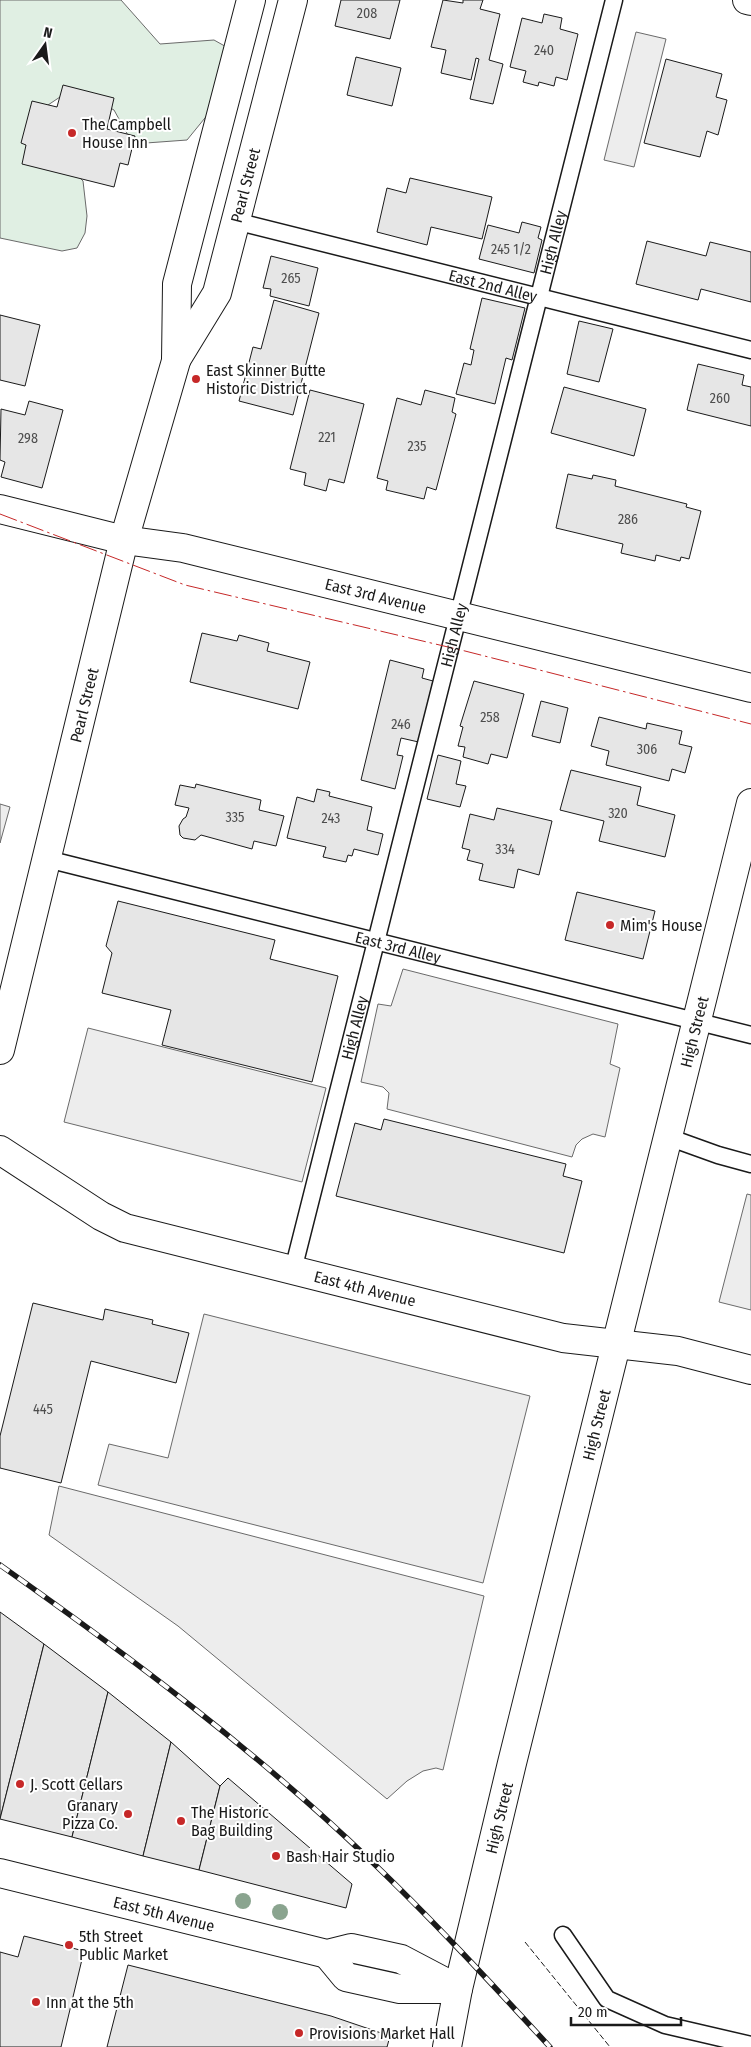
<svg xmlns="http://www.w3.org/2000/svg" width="751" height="2047" font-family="'Fira Sans Condensed',sans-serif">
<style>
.green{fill:#e0efe3;stroke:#6a6a6a}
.parking{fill:#ededed;stroke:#6a6a6a}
.building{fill:#e6e6e6;stroke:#1a1a1a}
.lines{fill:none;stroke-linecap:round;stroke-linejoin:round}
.lane-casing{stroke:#1a1a1a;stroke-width:19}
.street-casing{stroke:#1a1a1a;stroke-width:30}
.secondary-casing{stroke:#1a1a1a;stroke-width:30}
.lane{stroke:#fff;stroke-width:16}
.street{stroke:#fff;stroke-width:28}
.secondary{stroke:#fff;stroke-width:28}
.rail-casing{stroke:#1a1a1a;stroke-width:5.5}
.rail{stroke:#fff;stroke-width:4;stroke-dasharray:11;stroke-linecap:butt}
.fence{stroke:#1a1a1a;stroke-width:1;stroke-dasharray:6 2.5;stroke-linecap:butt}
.power{stroke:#c62828;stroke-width:1;stroke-dasharray:18 4 2.5 4;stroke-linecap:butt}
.tree{fill:#8aa48f}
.poi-dot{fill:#c62828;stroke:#fff;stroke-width:2}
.labels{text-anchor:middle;stroke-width:4;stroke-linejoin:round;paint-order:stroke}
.number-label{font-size:14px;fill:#4d4d4d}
.poi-label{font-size:16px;fill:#1a1a1a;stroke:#fff;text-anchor:start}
.street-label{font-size:16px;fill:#1a1a1a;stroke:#fff}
</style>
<rect width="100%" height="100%" fill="#fff"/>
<!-- green -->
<polygon class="green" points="0,0 121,0 160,44 214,40 230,49 231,86 187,140 146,143 130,139 114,110 97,101 60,97 45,107 42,140 83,181 87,216 85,233 77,248 62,251 0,238"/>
<!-- parking -->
<g class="parking">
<polygon points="636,32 666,39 634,167 604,160"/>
<polygon points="0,804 10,807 0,843"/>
<polygon points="403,969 618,1024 610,1064 620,1068 605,1137 593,1134 582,1139 576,1145 572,1157 387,1109 389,1093 383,1087 361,1082 378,1004 391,1006"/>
<polygon points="88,1028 326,1088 302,1182 64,1122"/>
<polygon points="747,1194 751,1195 751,1310 719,1302"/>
<polygon points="204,1314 530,1396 483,1583 98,1485 109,1444 168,1458"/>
<polygon points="59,1486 484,1596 443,1770 436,1768 423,1771 407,1781 387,1799 178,1626 49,1535"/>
</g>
<!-- building -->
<g class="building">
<polygon points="341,0 400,0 390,39 335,26"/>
<polygon points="443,0 463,3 463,0 483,0 480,9 500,14 489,60 503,64 493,104 470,99 479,59 476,58 471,80 441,73 446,50 431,47"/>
<polygon points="544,14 562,18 560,29 578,34 567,80 556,77 554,86 539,82 538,86 523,82 526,71 510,67 522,18 542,23"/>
<polygon points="356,57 401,68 392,106 347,95"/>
<polygon points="666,59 722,74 716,97 727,100 718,135 707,131 700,157 644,143"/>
<polygon points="63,85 114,98 107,129 135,136 128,165 120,163 114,187 22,164 26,145 21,143 32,101 57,107"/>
<polygon points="410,178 492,197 482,239 431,227 427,245 377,232 387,188 406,193"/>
<polygon points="522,222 541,227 538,238 542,240 534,273 479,259 488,225 519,233"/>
<polygon points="647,241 706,256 710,242 751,252 751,302 701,289 698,300 636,284"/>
<polygon points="271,256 318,268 309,306 270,296 271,289 263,288"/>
<polygon points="482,298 525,308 512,360 506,358 495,404 456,394 464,363 471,365 474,350 470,349"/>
<polygon points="274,300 319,313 293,415 239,401 253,347 261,349"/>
<polygon points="0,315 40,325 25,386 0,380"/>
<polygon points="579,321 613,329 599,382 567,374"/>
<polygon points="698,364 744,375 742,385 751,387 751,426 687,410"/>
<polygon points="564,387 646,409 634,456 551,433"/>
<polygon points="310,390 364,404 344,483 329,479 326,491 304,485 306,473 290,469"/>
<polygon points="425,390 455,398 452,412 456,414 436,490 427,487 424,499 386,490 388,481 377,478 397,398 421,405"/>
<polygon points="29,401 63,410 42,488 1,477 5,462 0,460 1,409 25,415"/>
<polygon points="568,474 592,479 593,475 616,480 615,486 687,504 686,507 701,511 689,559 681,557 680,561 656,555 655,561 621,553 623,544 556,528"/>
<polygon points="202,633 237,641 239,635 269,643 267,651 310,662 298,709 190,682"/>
<polygon points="390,660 424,669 422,678 433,681 426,710 430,711 423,743 401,738 397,755 403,756 395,789 361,780"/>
<polygon points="474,681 524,694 507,758 491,754 488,764 463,757 465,747 458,746 463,727 460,726"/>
<polygon points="541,701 568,708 560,743 532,736"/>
<polygon points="599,717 646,729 647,723 682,731 679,744 692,747 685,773 672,769 669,781 606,765 609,751 591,746"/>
<polygon points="438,755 461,761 456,784 466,786 460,807 427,799"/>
<polygon points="571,770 641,787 637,805 675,815 665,857 599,841 604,821 560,810"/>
<polygon points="196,784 261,800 259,810 284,816 276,846 254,841 252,849 201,835 195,840 183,838 180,835 179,826 183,819 186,817 189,808 175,805 180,785 195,788"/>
<polygon points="317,789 330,792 329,796 372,807 367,830 383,834 378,855 354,849 352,856 348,855 346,862 323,857 326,847 287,838 297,797 314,802"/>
<polygon points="497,808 552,821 539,875 518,869 514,888 479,880 483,864 467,860 470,850 462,848 470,814 494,820"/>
<polygon points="577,892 655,911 643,959 565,940"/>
<polygon points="118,901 275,940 270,959 338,976 312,1082 162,1045 171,1010 102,993 112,953 106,946"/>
<polygon points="384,1119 566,1164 563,1176 582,1181 564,1253 336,1196 355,1123 381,1130"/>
<polygon points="33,1303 103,1320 105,1309 153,1320 152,1324 189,1333 176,1383 91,1361 61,1483 0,1468 0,1436"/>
<polygon points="0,1612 44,1644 0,1819"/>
<polygon points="44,1644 108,1692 72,1837 0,1819"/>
<polygon points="108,1692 171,1742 143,1856 72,1837"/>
<polygon points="171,1742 220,1786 199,1870 143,1856"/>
<polygon points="228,1778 352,1884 346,1908 199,1870 220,1786"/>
<polygon points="24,1936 84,1951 61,2047 0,2047 0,1952 18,1957"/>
<polygon points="128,1965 331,2016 390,2036 387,2047 107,2047"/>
</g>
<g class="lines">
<defs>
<g id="lane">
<path id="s1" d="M235 221 751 350"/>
<path id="s2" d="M47 859 751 1035"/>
<polyline points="668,1137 718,1155 751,1164"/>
<path id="s3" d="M293 1270 614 0"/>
<polyline points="563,1935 607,1999 665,2025 751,2045"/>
</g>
<g id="street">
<polyline points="747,0 751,1"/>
<path id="s4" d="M176 360 217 293 293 0"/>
<path id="s5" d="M0 509 124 540 183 548 751 688"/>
<path id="s6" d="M0 1050 124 540 176 361 177 284 251 0"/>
</g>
<g id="secondary">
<path id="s7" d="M0 1150 101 1216 125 1228 563 1338 678 1351 751 1370"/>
<path id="s8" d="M0 1873 327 1954 351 1948 401 1959 458 1989"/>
<polyline points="327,1954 346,1977 400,1989 453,1989"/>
<path id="s9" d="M447 2047 458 1989 512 1763 751 803"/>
</g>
</defs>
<!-- lane casing -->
<use href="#lane" class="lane-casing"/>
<!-- street casing -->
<use href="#street" class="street-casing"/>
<!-- secondary casing -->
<use href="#secondary" class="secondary-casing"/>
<!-- lane -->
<use href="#lane" class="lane"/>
<!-- street -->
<use href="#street" class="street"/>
<!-- secondary -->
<use href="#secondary" class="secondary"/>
<defs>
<path id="rail" d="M0 1565C129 1656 255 1750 369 1859 432 1919 491 1983 550 2047"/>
</defs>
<!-- rail casing -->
<use href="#rail" class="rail-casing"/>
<!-- rail -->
<use href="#rail" class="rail"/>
<!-- fence -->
<polyline class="fence" points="525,1942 610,2047"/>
<!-- power -->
<polyline class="power" points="0,514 185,585 465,651 751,724"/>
</g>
<!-- trees -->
<g class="tree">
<circle cx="243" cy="1901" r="8"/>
<circle cx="280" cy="1912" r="8"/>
</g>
<!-- markers -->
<g class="poi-dot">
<circle cx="72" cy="133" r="5"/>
<circle cx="196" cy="379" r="5"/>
<circle cx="610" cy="925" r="5"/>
<circle cx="20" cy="1784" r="5"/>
<circle cx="128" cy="1814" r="5"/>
<circle cx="181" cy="1821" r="5"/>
<circle cx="276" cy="1856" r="5"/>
<circle cx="69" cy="1945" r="5"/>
<circle cx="36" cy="2002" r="5"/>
<circle cx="299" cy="2033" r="5"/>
</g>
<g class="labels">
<!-- number labels -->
<g class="number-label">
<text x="367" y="18">208</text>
<text x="544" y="55">240</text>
<text x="511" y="254">245 1/2</text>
<text x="291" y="283">265</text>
<text x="720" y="403">260</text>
<text x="327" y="442">221</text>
<text x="28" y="443">298</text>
<text x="417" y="451">235</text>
<text x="628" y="524">286</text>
<text x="490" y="722">258</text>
<text x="401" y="729">246</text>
<text x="647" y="754">306</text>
<text x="618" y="818">320</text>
<text x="235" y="822">335</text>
<text x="331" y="823">243</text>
<text x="505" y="854">334</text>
<text x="43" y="1414">445</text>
</g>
<!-- poi labels -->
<g class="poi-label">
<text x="82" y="130">The Campbell<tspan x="82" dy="18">House Inn</tspan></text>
<text x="206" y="376">East Skinner Butte<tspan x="206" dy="18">Historic District</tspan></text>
<text x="620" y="931">Mim's House</text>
<text x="30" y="1790">J. Scott Cellars</text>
<text x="118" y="1811" text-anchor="end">Granary<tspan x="118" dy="18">Pizza Co.</tspan></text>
<text x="191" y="1818">The Historic<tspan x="191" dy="18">Bag Building</tspan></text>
<text x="286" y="1862">Bash Hair Studio</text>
<text x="79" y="1942">5th Street<tspan x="79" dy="18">Public Market</tspan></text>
<text x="46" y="2008">Inn at the 5th</text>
<text x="309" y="2039">Provisions Market Hall</text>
</g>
<!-- street labels -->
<g class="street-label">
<text dy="6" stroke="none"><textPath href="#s4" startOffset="190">Pearl Street</textPath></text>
<text dy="6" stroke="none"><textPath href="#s3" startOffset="1060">High Alley</textPath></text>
<text dy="6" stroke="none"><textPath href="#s1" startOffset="266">East 2nd Alley</textPath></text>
<text dy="6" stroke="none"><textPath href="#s5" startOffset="386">East 3rd Avenue</textPath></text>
<text dy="6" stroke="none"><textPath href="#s3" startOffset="655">High Alley</textPath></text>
<text dy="6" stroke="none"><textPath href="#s6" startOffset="355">Pearl Street</textPath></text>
<text dy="6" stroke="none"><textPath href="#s2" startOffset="362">East 3rd Alley</textPath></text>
<text dy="6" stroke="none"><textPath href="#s3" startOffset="250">High Alley</textPath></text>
<text dy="6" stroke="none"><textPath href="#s9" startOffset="1045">High Street</textPath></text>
<text dy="6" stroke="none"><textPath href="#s7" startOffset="395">East 4th Avenue</textPath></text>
<text dy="6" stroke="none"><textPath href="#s9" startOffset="640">High Street</textPath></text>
<text dy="6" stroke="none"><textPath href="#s9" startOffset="235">High Street</textPath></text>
<text dy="6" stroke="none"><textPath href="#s8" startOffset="169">East 5th Avenue</textPath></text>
</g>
</g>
<!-- north arrow -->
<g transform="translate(45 45) rotate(14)" stroke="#ffffff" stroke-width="4" paint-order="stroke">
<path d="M0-4L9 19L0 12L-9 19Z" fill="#1a1a1a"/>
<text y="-8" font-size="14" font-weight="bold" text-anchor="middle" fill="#1a1a1a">N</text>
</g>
<!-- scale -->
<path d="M571 2017v8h110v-8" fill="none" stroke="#1a1a1a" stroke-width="2.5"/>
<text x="578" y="2017" font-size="15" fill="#1a1a1a" stroke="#ffffff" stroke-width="4" paint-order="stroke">20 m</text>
</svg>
